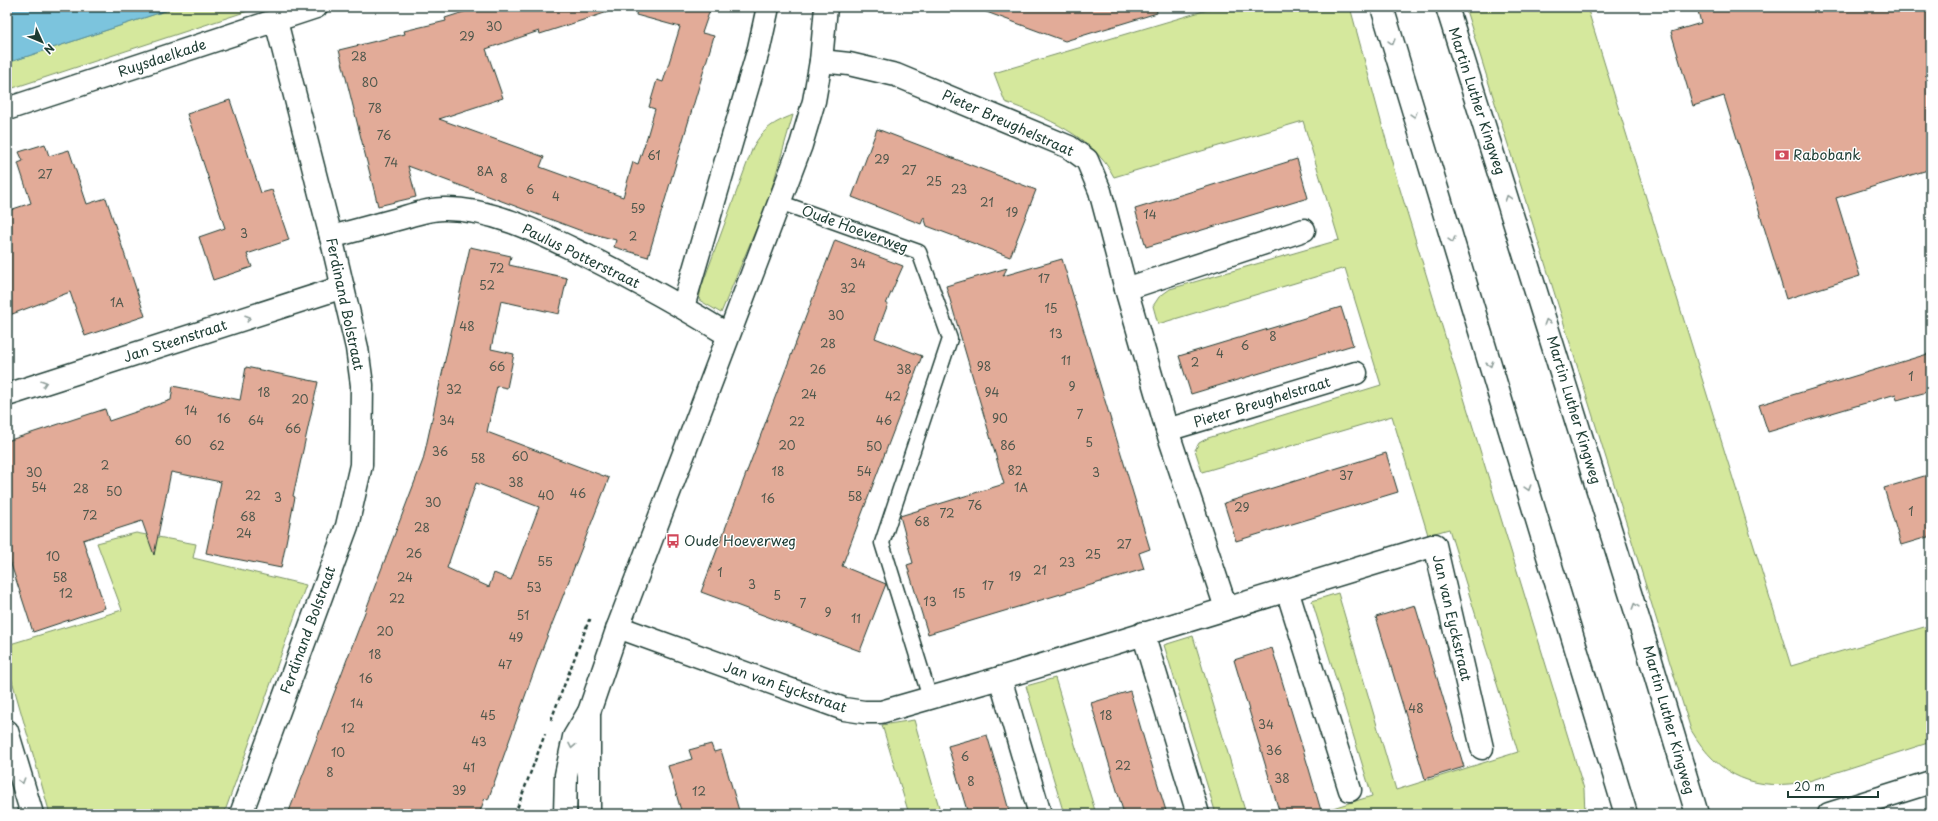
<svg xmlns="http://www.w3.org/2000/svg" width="1938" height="821" font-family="'Playpen Sans',sans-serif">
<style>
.green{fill:#d5e89d;stroke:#7a9268}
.water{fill:#7cc4dd;stroke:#578e99}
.building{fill:#e2ab98;stroke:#1f3d34;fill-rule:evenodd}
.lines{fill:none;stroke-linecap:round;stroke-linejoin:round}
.service-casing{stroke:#1f3d34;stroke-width:17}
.minor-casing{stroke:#1f3d34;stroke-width:25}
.secondary-casing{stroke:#1f3d34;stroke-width:25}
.trunk-casing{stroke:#1f3d34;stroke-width:25}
.path{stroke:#1f3d34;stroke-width:2.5;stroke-dasharray:4 3;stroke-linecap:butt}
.service{stroke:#fff;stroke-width:14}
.minor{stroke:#fff;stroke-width:22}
.secondary{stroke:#fff;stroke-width:22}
.trunk{stroke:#fff;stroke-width:22}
.oneway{stroke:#8f9e9a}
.labels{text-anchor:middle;stroke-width:3;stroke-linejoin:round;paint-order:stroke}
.number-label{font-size:12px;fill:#50584d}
.street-label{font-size:14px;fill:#1f3d34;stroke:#fff}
.poi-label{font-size:14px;fill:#1f3d34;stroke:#fff;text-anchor:start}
</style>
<rect width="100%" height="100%" fill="#fff"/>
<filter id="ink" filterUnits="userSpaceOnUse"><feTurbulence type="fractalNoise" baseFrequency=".025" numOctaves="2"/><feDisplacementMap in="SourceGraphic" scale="8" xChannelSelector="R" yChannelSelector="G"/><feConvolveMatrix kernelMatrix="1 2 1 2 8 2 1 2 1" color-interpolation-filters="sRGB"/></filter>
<g filter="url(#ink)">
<!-- green -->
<g class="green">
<polygon points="177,7 260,7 7,90 7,63"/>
<path d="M1217 7H1350L1395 173 1584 789 1585 814H1313L1372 796 1312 601 1338 593 1396 790 1518 752 1449 529 1428 535 1392 416 1202 472 1195 450 1199 443 1208 438 1381 385 1345 268 1158 324 1153 306 1159 297 1170 289 1339 240 1303 121 1114 177C1093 136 1045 117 1005 102L994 73Z"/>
<path d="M1465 7H1587L1791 666 1931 625V742L1809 781C1756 792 1719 778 1691 730Z"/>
<path d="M793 115 769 198 721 313 699 300 701 288 753 147C764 128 773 123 793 115Z"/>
<polygon points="136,533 196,544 193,558 306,585 224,814 50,814 7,663 7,645 122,610 97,543"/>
<polygon points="1193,636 1246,814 1216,814 1164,645"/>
<polygon points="1055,678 1096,814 1064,814 1026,686"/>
<polygon points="914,720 941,814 909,814 882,725"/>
</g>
<!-- water -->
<polygon class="water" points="7,7 177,7 7,63"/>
<!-- building -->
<g class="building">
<polygon points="479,7 607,7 608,12 540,34 539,31 486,49 503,98 439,119 544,157 540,167 623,197 633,162 638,164 647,137 655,109 649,107 657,80 663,82 680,27 636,15 637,7 711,7 702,33 714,36 648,257 614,247 616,240 579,230 408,166 416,197 378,206 339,50 405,34 404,31 446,21 445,18"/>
<polygon points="981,7 1156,7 1157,13 1065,41 981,10"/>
<polygon points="1697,7 1931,7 1931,169 1836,198 1860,276 1786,299 1724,96 1693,106 1671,32 1701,23"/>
<polygon points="230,100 261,193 272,190 289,240 247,254 252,267 213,280 199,237 225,228 187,114"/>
<polygon points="877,129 1036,190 1010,257 927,226 924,217 921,224 852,197"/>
<polygon points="45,144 49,156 69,150 87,204 106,198 145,316 85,336 70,292 7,316 7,211 31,203 18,163 23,161 19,152"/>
<polygon points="1297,159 1308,198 1146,247 1135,209"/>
<polygon points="835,240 903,266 886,304 888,304 875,338 922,356 842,566 886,584 860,651 701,592"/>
<path d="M470 247 511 256 509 265 567 278 559 314 501 301 491 349 514 354 507 388 497 386 487 432 609 478 538 660 488 800 485 798 479 814H288L423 460ZM476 483 539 507 511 580 494 573 489 587 447 568Z"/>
<polygon points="1062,259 1150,549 1139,553 1144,569 928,634 907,565 913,563 900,516 1004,484 946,286 1007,268 1003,276"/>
<polygon points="1341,307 1353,345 1191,394 1179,356"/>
<polygon points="1931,353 1931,391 1897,400 1896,394 1768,432 1759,405"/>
<polygon points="246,367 318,382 293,496 295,497 281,568 206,553 221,482 171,472 154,555 142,521 83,540 105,608 33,632 7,552 7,441 105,409 109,421 171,400 173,386 240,400"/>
<polygon points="1386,453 1398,492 1236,541 1224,503"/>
<polygon points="1931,474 1931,536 1901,545 1884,488"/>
<polygon points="1415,605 1464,767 1425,779 1376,617"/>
<polygon points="1272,648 1309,769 1322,814 1280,814 1234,660"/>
<polygon points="1130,691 1146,746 1167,814 1124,814 1091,703"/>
<polygon points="987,735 1003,789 1010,814 968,814 948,746"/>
<polygon points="711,744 714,752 721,750 740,814 682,814 668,766 692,759 689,750"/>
</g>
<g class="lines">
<defs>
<polyline id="service" points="779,202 919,252 950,339 882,543 930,698"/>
<g id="minor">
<polyline points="821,61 849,64 896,75 1069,147 1087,160 1100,191 1126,289 1167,430 1226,608"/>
<polyline points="7,109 316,7"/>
<path d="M331 237C354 231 376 225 398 219 412 215 428 209 443 209 493 208 542 234 585 255 634 280 682 306 728 335"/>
<polyline points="1126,289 1304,230"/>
<polyline points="683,307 759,48 768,7"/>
<polyline points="7,395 343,287"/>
<polyline points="1167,430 1356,373"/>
<polyline points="1287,590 1350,790"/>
<polyline points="618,627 844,709 864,712 881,712 1000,678 1435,545 1482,748"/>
<polyline points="1143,633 1198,814"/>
<polyline points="1000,678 1040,814"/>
<polyline points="589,712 589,814"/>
<polyline points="7,731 32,814"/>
<polyline points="241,814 347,526 361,465 362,385 357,348 331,237 276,21"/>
<polyline points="565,814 566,775 574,737 589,712 618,627 801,145 814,101 821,61 826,7"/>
</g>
<polyline id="secondary" points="1829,814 1931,782"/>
<g id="trunk">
<polyline points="1382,7 1626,814"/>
<polyline points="1447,7 1646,644 1697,814"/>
</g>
</defs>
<!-- service casing -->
<use href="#service" class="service-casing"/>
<!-- minor casing -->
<use href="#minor" class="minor-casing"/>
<!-- secondary casing -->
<use href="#secondary" class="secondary-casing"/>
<!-- trunk casing -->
<use href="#trunk" class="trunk-casing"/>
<!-- path -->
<g class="path">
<polyline points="551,720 589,620 593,621"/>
<polyline points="515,814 545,734"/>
</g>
<!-- service -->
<use href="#service" class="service"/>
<!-- minor -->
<use href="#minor" class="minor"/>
<!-- secondary -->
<use href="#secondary" class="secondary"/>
<!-- trunk -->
<use href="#trunk" class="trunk"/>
</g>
<!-- one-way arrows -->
<defs><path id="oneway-chevron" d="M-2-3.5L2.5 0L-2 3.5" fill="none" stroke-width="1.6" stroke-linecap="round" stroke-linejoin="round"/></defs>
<g class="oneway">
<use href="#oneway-chevron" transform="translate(1392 42) rotate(74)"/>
<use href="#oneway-chevron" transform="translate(1414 115) rotate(73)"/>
<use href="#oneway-chevron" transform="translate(1508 198) rotate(-108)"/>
<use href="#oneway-chevron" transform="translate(1452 240) rotate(73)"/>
<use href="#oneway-chevron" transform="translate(248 318) rotate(-18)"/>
<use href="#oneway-chevron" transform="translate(1547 322) rotate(-107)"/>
<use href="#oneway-chevron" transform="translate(1490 364) rotate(73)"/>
<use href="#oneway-chevron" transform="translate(44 383) rotate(-18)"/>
<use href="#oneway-chevron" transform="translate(1528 488) rotate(73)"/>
<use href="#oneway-chevron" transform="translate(1635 606) rotate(-107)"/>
<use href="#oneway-chevron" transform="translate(572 746) rotate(101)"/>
<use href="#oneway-chevron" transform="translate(22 781) rotate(73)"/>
</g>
</g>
<!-- icons -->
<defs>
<symbol id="bank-bare" viewBox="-9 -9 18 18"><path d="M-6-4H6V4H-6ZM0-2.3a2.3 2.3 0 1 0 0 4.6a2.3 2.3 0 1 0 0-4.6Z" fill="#d1495b" stroke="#fff" stroke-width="2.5" paint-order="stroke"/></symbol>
<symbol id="bus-bare" viewBox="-9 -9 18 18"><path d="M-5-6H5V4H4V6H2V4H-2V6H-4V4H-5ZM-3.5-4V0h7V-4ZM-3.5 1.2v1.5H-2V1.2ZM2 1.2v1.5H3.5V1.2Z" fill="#d1495b" stroke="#fff" stroke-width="2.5" paint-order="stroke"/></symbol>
</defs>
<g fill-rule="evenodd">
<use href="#bank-bare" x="1772" y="145" width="20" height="20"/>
<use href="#bus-bare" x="663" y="531" width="20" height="20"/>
</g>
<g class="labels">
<!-- number labels -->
<g class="number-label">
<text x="494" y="31">30</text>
<text x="467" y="41">29</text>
<text x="359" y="61">28</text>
<text x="370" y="87">80</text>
<text x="375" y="113">78</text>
<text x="384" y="140">76</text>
<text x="654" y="160">61</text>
<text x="882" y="164">29</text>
<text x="391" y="167">74</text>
<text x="909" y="175">27</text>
<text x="485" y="176">8A</text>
<text x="45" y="179">27</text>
<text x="504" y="183">8</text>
<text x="934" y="186">25</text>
<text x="530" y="194">6</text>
<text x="959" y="194">23</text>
<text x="556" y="201">4</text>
<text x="987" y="207">21</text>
<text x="638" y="213">59</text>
<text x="1012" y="217">19</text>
<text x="1150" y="219">14</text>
<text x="244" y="238">3</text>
<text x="633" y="241">2</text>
<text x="858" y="268">34</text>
<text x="497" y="273">72</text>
<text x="1044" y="283">17</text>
<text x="487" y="290">52</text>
<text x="848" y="293">32</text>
<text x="117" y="307">1A</text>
<text x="1051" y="313">15</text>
<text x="836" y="320">30</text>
<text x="467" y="331">48</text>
<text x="1056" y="338">13</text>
<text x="1273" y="341">8</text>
<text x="828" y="348">28</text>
<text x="1245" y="350">6</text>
<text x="1220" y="358">4</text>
<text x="1066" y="365">11</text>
<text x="1195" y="367">2</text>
<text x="497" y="371">66</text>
<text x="984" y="371">98</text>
<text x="818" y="374">26</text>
<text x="904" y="374">38</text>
<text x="1911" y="381">1</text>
<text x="1072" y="391">9</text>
<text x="454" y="394">32</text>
<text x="264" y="397">18</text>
<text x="992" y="397">94</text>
<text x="809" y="399">24</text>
<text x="893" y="401">42</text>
<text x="300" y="404">20</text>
<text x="191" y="415">14</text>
<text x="1080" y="419">7</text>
<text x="224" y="423">16</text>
<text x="1000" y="423">90</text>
<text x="256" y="425">64</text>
<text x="447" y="425">34</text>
<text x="884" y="425">46</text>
<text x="797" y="426">22</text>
<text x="293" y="433">66</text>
<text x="183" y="445">60</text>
<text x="1089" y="447">5</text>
<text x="217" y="450">62</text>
<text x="787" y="450">20</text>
<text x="1008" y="450">86</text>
<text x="874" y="451">50</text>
<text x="440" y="456">36</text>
<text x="520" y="461">60</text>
<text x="478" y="463">58</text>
<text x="105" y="470">2</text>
<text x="1015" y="475">82</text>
<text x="778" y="476">18</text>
<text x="864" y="476">54</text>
<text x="34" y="477">30</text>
<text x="1096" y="477">3</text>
<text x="1346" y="480">37</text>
<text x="516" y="487">38</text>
<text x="39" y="492">54</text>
<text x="1021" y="492">1A</text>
<text x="81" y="493">28</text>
<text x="114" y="496">50</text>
<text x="578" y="498">46</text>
<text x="253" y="500">22</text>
<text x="546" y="500">40</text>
<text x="855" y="501">58</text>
<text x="278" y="502">3</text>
<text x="768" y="503">16</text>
<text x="433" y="507">30</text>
<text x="975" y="510">76</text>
<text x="1242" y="512">29</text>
<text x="1911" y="516">1</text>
<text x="947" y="518">72</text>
<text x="90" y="520">72</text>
<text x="248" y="521">68</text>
<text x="922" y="526">68</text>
<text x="422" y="532">28</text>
<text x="244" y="538">24</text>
<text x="1124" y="549">27</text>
<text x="414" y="558">26</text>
<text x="1093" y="559">25</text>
<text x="53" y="561">10</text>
<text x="545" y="566">55</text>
<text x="1067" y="567">23</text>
<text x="1040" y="575">21</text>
<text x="720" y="577">1</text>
<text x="1015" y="581">19</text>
<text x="60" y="582">58</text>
<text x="405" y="582">24</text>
<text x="752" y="589">3</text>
<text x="988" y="590">17</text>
<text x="534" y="592">53</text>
<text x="66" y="598">12</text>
<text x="959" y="598">15</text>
<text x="777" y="600">5</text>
<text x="397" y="603">22</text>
<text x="930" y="606">13</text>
<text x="803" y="608">7</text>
<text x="828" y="617">9</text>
<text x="523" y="620">51</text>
<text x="856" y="623">11</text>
<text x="385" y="636">20</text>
<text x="516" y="642">49</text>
<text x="375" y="659">18</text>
<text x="505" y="669">47</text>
<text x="366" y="683">16</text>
<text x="357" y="708">14</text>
<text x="1416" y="713">48</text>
<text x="488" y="720">45</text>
<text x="1106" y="720">18</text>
<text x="1266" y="729">34</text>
<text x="348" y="733">12</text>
<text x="479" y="746">43</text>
<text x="1274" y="755">36</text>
<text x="338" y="757">10</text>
<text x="965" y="761">6</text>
<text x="1123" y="770">22</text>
<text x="469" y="772">41</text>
<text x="330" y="777">8</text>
<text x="1282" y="783">38</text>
<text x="971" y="786">8</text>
<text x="459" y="795">39</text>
<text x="699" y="796">12</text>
</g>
<!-- street labels -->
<g class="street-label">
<text transform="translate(162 58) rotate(-18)" y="5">Ruysdaelkade</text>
<text transform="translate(1477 101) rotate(72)" y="5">Martin Luther Kingweg</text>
<text transform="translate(1008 123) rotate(24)" y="5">Pieter Breughelstraat</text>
<text transform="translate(855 229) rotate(20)" y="5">Oude Hoeverweg</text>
<text transform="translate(581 256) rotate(26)" y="5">Paulus Potterstraat</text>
<text transform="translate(345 304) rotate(78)" y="5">Ferdinand Bolstraat</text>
<text transform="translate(175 341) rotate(-18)" y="5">Jan Steenstraat</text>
<text transform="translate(1262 402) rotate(-17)" y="5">Pieter Breughelstraat</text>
<text transform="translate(1574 410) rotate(73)" y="5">Martin Luther Kingweg</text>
<text transform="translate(1452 618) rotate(77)" y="5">Jan van Eyckstraat</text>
<text transform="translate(308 630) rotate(-70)" y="5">Ferdinand Bolstraat</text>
<text transform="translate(785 687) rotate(19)" y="5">Jan van Eyckstraat</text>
<text transform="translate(1669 720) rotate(74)" y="5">Martin Luther Kingweg</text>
</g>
<!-- poi labels -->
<g class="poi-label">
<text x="1793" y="160">Rabobank</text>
<text x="684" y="546">Oude Hoeverweg</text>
</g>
</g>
<!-- margin -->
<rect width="1938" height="821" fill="none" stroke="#fff" stroke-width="24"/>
<rect x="12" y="12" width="1914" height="797" fill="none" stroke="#1f3d34" stroke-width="1.5" filter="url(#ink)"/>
<!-- north arrow -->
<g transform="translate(42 42) rotate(134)" stroke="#ffffff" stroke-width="3" paint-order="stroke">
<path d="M0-3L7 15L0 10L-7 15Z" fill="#1f3d34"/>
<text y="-6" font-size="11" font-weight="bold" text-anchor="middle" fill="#1f3d34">N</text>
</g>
<!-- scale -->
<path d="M1788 791v6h90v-6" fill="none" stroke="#1f3d34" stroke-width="2"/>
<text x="1794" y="791" font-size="12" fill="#1f3d34" stroke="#ffffff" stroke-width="3" paint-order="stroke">20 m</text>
</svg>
